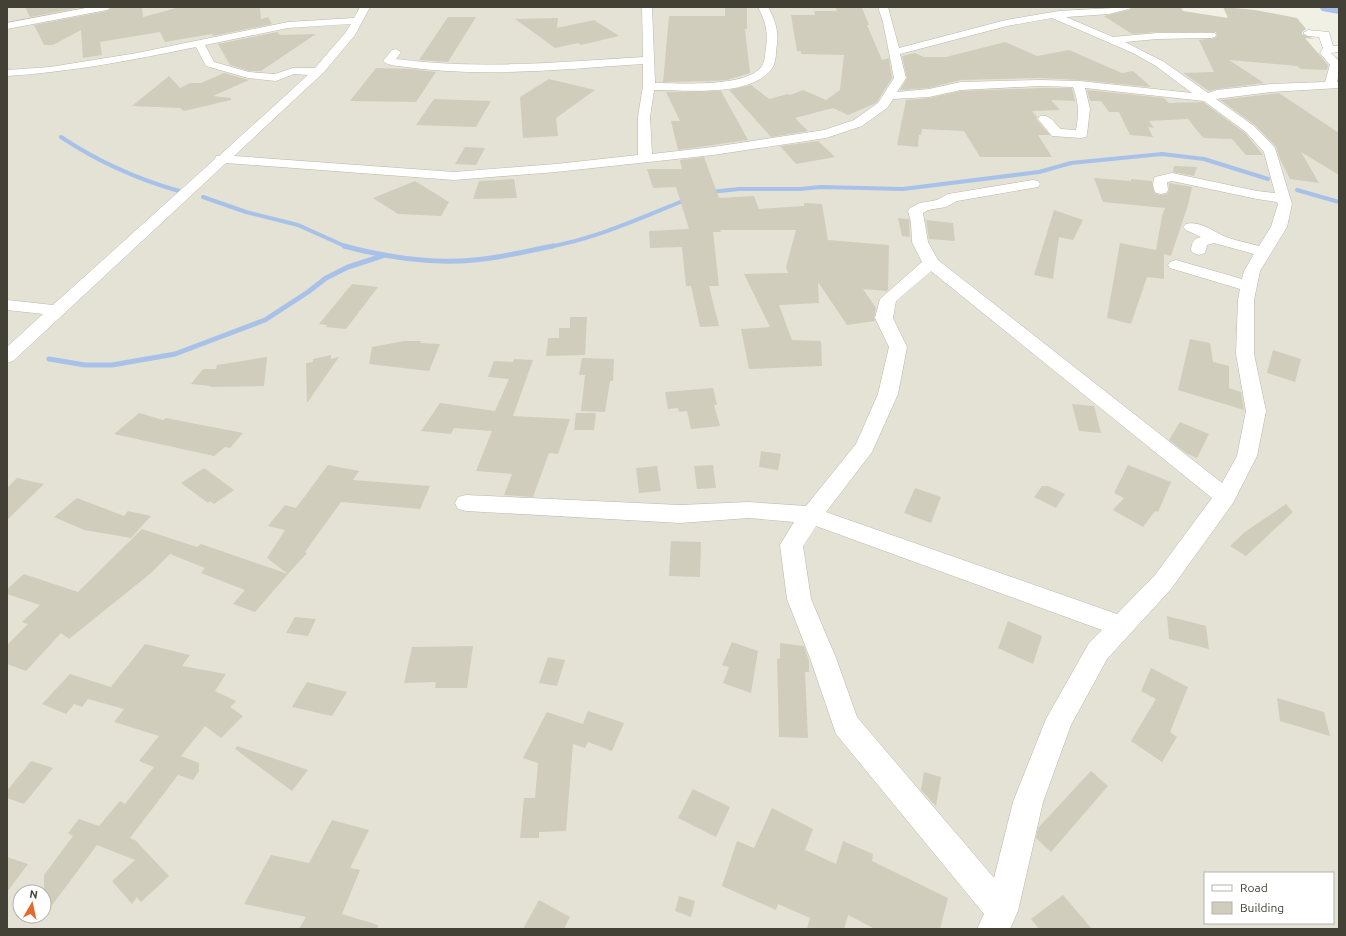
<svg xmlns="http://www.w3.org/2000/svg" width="1346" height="936" font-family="Ubuntu,sans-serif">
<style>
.residential{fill:#e4e2d4;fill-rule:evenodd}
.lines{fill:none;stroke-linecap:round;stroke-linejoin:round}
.stream-far1{stroke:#a7c1e8;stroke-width:4}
.stream{stroke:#a7c1e8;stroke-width:5}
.river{fill:#a7c1e8;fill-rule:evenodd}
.building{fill:#d1cdbc}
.street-casing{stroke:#bbb8a9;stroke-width:1}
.street{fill:#fff;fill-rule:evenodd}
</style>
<rect width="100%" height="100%" fill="#f1f0e5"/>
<!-- residential -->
<path class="residential" d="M7 7H1117L1168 23 1339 57V929H7ZM1205 873H1333V923H1205ZM20 892H44V916H20Z"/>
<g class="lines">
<!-- stream-far1 -->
<g class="stream-far1">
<path d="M61 137C97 161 137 179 179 191"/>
<polyline points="1297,190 1339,202"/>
<polyline points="710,192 739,189 800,189 821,187 903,189 1039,172 1071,163 1162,154 1204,159 1268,179"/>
<polyline points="203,197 246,212 298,225 347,247"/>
<path d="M547 247C596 239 642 217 688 199"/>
</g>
<!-- stream -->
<g class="stream">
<path d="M344 246C385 257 432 264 474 260 500 258 527 251 553 246"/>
<polyline points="49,359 85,365 112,365 175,354 265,320 308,292 326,278 348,267 382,256"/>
</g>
<!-- river -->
<polygon class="river" points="1319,7 1339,7 1339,14 1322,11"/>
</g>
<!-- building -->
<g class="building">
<polygon points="25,7 83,7 30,17"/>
<polygon points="113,7 142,7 143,17 180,7 260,7 261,19 268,17 272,24 213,36 212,34 165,42 160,32 100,42 102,55 83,58 81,30 53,45 44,45 34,25 107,11"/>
<polygon points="725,7 747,8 747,29 745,29 750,73 727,80 711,81 663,82 669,16 725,16"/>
<polygon points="1132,7 1181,7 1183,11 1228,18 1223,7 1255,10 1297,18 1306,29 1302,32 1302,34 1315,39 1305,38 1328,65 1327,70 1301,69 1297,66 1229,60 1264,83 1217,89 1209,91 1183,73 1214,72 1199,40 1215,38 1217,36 1216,32 1157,32 1132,34 1104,16 1129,10"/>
<polygon points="836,8 862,8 869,25 867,25 882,60 889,58 892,78 877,102 874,104 848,115 833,108 795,118 808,131 771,137 729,90 751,85 769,99 788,94 790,95 803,90 826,100 840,90 844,55 801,54 801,51 797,51 791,15 815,15 814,11 837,11"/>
<polygon points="448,17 476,17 448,62 419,60"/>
<polygon points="558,18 557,28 594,20 619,36 581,45 578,43 555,48 515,19"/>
<polygon points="277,32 280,35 316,34 261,71 249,71 230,65 218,44"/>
<polygon points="1005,42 1037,56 1069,50 1122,73 1133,71 1151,87 1080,80 1040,78 961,80 929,88 900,90 907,78 902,56 915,53 924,57 946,57"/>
<polygon points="376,68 412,69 436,72 416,102 350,101"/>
<polygon points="224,73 249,80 213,96 231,98 231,100 184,111 180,108 132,106 169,76 180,88 190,83 201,83"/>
<polygon points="549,79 595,90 556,118 558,136 523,138 520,97"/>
<polygon points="1040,88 1072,88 1075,101 1051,100 1060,110 1032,111 1037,117 1037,120 1050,135 1038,135 1052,157 980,157 964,131 922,129 921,135 919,135 918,147 897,145 906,100 929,98 961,91"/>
<polygon points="1087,90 1164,98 1169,103 1203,102 1245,133 1263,155 1246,155 1232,139 1204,138 1203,135 1203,138 1188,119 1149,121 1154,128 1148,127 1153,137 1130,135 1119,112 1109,112 1101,101 1090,101"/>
<polygon points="721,91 748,140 678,150 671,121 680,121 666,92"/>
<polygon points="1279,93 1339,133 1339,175 1301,152 1319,183 1290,179 1280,159 1276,147 1255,125 1220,100"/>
<polygon points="434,99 491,101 476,127 416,125"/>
<polygon points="818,141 835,157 796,164 780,146"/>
<polygon points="465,147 485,148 476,165 455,164"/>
<polygon points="704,157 719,198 754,196 759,209 804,206 804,203 822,204 828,240 889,245 888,290 886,291 863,289 876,308 874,318 875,321 847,325 818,282 819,303 779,305 792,340 821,341 822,366 749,369 741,329 770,327 744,274 788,273 786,267 796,230 720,230 721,232 713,232 719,286 709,286 719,326 700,327 691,286 686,286 682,247 650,248 649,231 689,229 676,187 653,188 647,169 682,169 680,160"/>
<polygon points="1174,166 1197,167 1194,176 1173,172"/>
<polygon points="1094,178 1131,181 1131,179 1152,181 1154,192 1156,194 1161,195 1167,194 1169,190 1169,183 1192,187 1188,205 1171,256 1164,254 1164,279 1147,277 1131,324 1107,318 1120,243 1156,250 1162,216 1165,208 1103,202"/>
<polygon points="514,179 517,198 473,199 479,181"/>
<polygon points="415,181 449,202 441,216 398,214 373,198"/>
<polygon points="1054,210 1083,220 1073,240 1059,237 1053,279 1034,275"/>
<polygon points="898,218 909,219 910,237 902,236"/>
<polygon points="926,220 953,223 955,241 929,239"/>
<polygon points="352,284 378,287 346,329 326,327 327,325 319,324"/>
<polygon points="570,317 587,317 585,355 546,356 548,338 559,338 559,328 570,328"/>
<polygon points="1190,339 1210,343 1213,362 1229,366 1229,388 1241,392 1244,410 1178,390"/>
<polygon points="404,341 421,341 420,343 440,344 429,371 369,364 372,347"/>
<polygon points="1273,350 1301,359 1295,382 1267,373"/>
<polygon points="331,355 331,359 339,357 307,403 306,363 313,362 313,359"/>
<polygon points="267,357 264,386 209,387 211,386 191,384 203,369 216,369 217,365"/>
<polygon points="582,358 614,359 613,381 610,381 605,412 581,411 585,375 579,375"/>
<polygon points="514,359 533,360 513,416 570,419 558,454 549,453 533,497 504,495 512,474 476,471 492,431 454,428 451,434 421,431 440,403 495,411 509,379 488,377 494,361 513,362"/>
<polygon points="713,388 717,405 714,405 720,426 691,429 687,411 679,412 678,408 668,409 665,392"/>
<polygon points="1072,404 1094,406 1101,433 1079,431"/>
<polygon points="139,413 163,420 166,418 243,433 230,448 225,447 214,456 114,434"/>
<polygon points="576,413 596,413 594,430 574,430"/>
<polygon points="1180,422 1209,434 1197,458 1186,453 1169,440"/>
<polygon points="761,451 781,454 778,470 759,467"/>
<polygon points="328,465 359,471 353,480 430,486 420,509 341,502 305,552 307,553 288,574 267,558 285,530 268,526 285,505 296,508"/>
<polygon points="713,465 716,488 697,489 694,466"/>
<polygon points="1128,465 1171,482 1158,512 1155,511 1143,527 1113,510 1124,498 1114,493"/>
<polygon points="657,466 661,491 639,493 636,468"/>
<polygon points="204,468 234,490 214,504 210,501 208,503 181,483"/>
<polygon points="17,478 44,484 7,520 7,488"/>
<polygon points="1042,486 1048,486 1065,494 1056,508 1034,497"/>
<polygon points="915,488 941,497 931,523 904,513"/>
<polygon points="77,498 124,516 128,511 151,516 131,538 84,530 54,517"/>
<polygon points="1286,504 1293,512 1246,556 1230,546 1245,532"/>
<polygon points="142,529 197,547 201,544 288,574 255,612 233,604 245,590 201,573 205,568 170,554 151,573 69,639 61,633 26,671 7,664 7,645 28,624 22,622 40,605 7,594 7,589 24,574 78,592"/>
<polygon points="671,541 701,542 700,577 669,576"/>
<polygon points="1167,616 1206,626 1209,649 1169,639"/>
<polygon points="295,617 316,619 308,636 286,633"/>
<polygon points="1008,621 1042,636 1033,664 998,648"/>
<polygon points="732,642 758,651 751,693 723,683 729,667 722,665"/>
<polygon points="780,643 804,646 809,661 809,672 805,672 808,738 779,737 777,658 780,659"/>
<polygon points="145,644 190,655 182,666 226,674 215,691 236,701 230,707 243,716 221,738 205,726 181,756 199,763 199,771 193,780 178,775 130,838 135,840 169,876 141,902 137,897 132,904 112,881 135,860 97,845 44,916 44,875 73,836 68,833 79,819 99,826 120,801 125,804 154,767 139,761 159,736 114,722 124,709 88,699 82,707 74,704 66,714 42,704 70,674 111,687"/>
<polygon points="473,646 467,688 435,688 436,682 404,683 412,647"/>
<polygon points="548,657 565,660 557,686 539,683"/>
<polygon points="1151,668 1188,687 1170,732 1177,737 1162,762 1131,741 1156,699 1141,691"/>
<polygon points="307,682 347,692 332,716 292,707"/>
<polygon points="1277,698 1324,712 1330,736 1280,721"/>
<polygon points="588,711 624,723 612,751 588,742 585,748 573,744 566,831 539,832 539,838 520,838 524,798 535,798 538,763 523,758 547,712 583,724"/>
<polygon points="237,746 308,770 292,791 235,749"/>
<polygon points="31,761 53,768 24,804 7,798 7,791"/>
<polygon points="1091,771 1108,786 1051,852 1036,838 1038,828"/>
<polygon points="924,772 941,777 936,806 921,790"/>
<polygon points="693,789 730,807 716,837 678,818"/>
<polygon points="772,808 813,829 805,850 836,864 843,841 873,854 872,861 948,898 940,929 875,929 848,915 844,929 807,929 810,918 778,904 776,910 722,886 737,841 754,848"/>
<polygon points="332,820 369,830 350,868 360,870 342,914 378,925 377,929 299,929 306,917 244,904 271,855 309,863"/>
<polygon points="7,857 28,864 7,892"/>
<polygon points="1063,895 1092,929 1039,929 1031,919"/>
<polygon points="679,896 695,901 691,917 675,911"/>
<polygon points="539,900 570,917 564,929 523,929"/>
</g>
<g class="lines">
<defs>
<g id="street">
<polygon points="91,7 112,7 107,10 7,29 7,23"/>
<path d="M360 7H370L355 35 324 72 234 156 454 172 556 164 638 155V117L643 86V64C564 69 485 78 406 67 400 66 388 66 383 61L392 50 396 49 401 52 396 59C479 70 560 62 643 57L642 7H652L655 83C678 83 747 88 762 66 765 62 765 54 766 48 768 31 766 23 758 7H768C777 24 779 32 776 51 776 58 775 66 770 71 747 97 686 90 654 90L650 117 652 154 713 147 824 130 854 120 878 103 894 78 883 22 878 7H888L899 48 1006 20 1059 11 1131 7 1129 9 1109 14 1066 17 1113 37 1157 33H1215L1216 35 1215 37 1211 38 1157 39 1125 42 1164 62 1208 93 1217 90 1271 84 1325 82 1330 65 1320 53 1323 48 1319 37 1308 36 1303 33 1308 30 1329 32 1333 46H1339V52L1331 53 1339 61V73L1337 82H1339V88L1271 92 1216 99 1254 126 1275 148 1292 204 1287 227 1260 271 1254 300V354L1266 411 1257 456 1233 503 1171 589 1107 659 1071 725 1043 802 1018 911 1010 929H977L984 914 836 734 810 658 787 599 780 545 794 522 749 518 680 523 466 511 458 509 455 503 458 497 466 495 680 505 749 502 806 506 856 444 878 394 889 347 875 318 880 299 922 262 912 242 911 222 908 211 910 208 920 203 937 200 948 194 1033 180 1038 181 1040 184 1038 187 957 201 946 207 928 210 923 213 928 242 938 260 1222 483 1237 456 1246 411 1236 354 1238 300 1240 289 1170 268 1168 265 1170 262 1176 260 1242 279 1244 271 1254 254 1214 243 1207 245 1205 253 1199 255 1193 253 1191 250C1192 242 1193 239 1201 237L1186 230 1183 227 1186 224C1199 220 1214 232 1226 237 1237 241 1249 243 1259 246L1271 227 1278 204 1277 202 1257 199 1172 181 1167 182 1168 190 1166 193 1161 194 1156 193C1153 189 1152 182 1155 177L1172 173 1257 191 1275 193 1264 152 1246 132 1204 101 1085 88 1090 109 1087 134 1086 137 1081 138 1052 136 1038 119 1040 116C1050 114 1054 123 1061 129L1076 130C1079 115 1079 102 1073 87L1040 86 961 90 929 97 893 99 887 108 862 126 826 138 713 155 556 172 454 180 226 163 13 361 7 363V347L43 314 7 310V300L53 305 215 159 216 156H219L308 75 294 74 276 81 248 78 206 66 196 47C133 60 71 72 7 76V70L50 67 137 53 288 22 354 18ZM1052 18 1133 53 1156 66 1192 93 1080 81 1040 80 961 82 929 89 897 92 906 78 900 54 1007 26ZM351 24 346 32 315 68H293L275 74 249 72 214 62 205 45 288 28ZM931 271 1212 498 1155 575 1117 614 826 512 872 452 898 394 907 347 893 318 896 301ZM816 526 1102 630 1089 643 1046 719 1013 802 994 878 857 717 836 658 811 599 803 546Z"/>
</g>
</defs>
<!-- street casing -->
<use href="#street" class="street-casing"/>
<!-- street -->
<use href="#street" class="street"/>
</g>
<!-- border -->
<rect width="1346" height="936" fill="none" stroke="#434035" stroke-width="16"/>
<!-- legend -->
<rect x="1204" y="872" width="130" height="52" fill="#ffffff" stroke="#b4b3ae"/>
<rect x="1212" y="885" width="20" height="6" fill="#ffffff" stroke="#b4b3ae"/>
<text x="1240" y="892" font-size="12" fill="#434035">Road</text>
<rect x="1212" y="902" width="20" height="12" fill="#d1cdbc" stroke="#b4b3ae"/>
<text x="1240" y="912" font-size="12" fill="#434035">Building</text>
<!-- north arrow -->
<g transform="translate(32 904) rotate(9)"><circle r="19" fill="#ffffff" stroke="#b4b3ae"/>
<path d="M0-3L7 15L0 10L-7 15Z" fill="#e56928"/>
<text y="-6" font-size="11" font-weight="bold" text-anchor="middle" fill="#434035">N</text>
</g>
</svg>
